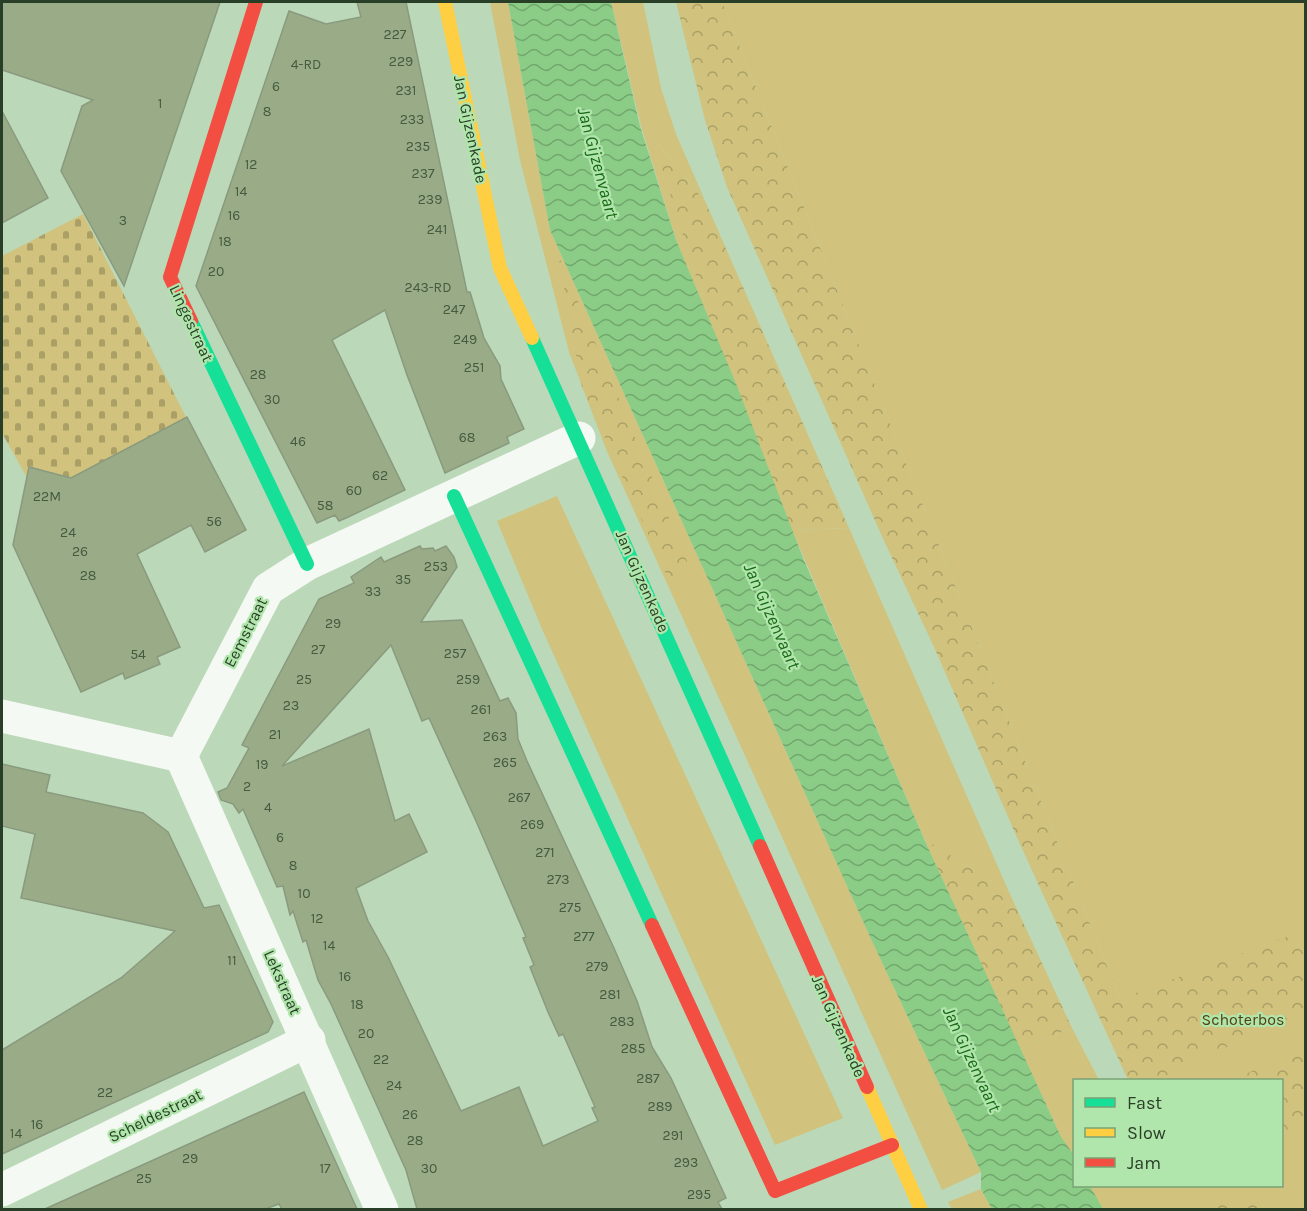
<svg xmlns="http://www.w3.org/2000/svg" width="1307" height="1211" font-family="Karla,sans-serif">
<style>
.green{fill:#d1c37d}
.forest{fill:url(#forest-crowns)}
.cemetery{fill:url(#cemetery-stones)}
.water{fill:url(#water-waves)}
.building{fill:#99ac87;stroke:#8a9a7f;stroke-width:1.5;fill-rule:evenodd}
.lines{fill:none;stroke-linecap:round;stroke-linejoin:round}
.street{stroke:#f5f9f4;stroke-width:33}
.fast{stroke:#16e098;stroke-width:14}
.slow{stroke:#ffcf43;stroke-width:14}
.jam{stroke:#f24e42;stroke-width:14}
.labels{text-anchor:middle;stroke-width:4.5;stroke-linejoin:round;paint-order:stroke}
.number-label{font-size:14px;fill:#455a3f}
.street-label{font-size:16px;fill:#293e27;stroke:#b0e5ab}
.park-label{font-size:16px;fill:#553f0e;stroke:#b0e5ab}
.water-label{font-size:18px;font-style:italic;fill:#186915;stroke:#b0e5ab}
</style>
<defs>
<pattern id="forest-crowns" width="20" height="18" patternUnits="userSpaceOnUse" patternTransform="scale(1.5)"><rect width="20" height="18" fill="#d1c37d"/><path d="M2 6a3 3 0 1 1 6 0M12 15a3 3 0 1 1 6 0" fill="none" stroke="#aaa066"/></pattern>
<pattern id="cemetery-stones" width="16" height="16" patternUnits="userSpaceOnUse" patternTransform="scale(1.5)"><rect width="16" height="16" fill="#d1c37d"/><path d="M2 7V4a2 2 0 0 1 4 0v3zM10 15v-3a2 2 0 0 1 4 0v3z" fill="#aaa066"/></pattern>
<pattern id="water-waves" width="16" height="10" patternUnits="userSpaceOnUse" patternTransform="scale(1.5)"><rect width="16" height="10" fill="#8bcc86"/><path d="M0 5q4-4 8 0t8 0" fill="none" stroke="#72a76e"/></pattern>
</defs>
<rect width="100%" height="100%" fill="#bbd8b8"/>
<!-- green -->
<g class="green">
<polygon points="490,2 508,2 550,230 871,939 981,1172 942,1190 606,449 569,352 520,160"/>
<polygon points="611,2 643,2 661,88 676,134 706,203 654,139 711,325 676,240 641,126"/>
<polygon points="722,2 1305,2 1305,1209 1045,1209 1056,1126 1020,1049 1072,1028 1099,1080 1074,1080 1074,1186 1282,1186 1282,1080 1128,1080 1120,999"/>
<polygon points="557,496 843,1118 775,1145 542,629 497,521"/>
<polygon points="849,528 1009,892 924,839 792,530"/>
<polygon points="981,1189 992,1209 952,1209 948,1202"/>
</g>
<!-- forest -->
<g class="forest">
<polygon points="676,2 722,2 1120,999 1305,930 1305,1011 1156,1080 1128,1080 1019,842 934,647 885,543 727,187 705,120"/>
<polygon points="653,138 706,203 849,528 792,530 711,325"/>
<polygon points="558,254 687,561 671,585 582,387"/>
<polygon points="924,839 1009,892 1072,1028 1020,1049"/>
<polygon points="1305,1048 1305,1127 1282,1133 1282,1080 1232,1080"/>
<polygon points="1243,1199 1274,1209 1203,1209 1218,1201"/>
</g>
<!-- cemetery -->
<polygon class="cemetery" points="83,214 193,431 69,493 31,485 2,433 2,256"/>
<!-- water -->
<polygon class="water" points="508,2 611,2 640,126 676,240 737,386 803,558 924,839 1061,1137 1074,1155 1074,1186 1090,1186 1103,1209 992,1209 981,1189 981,1172 871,939 550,230"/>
<!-- building -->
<g class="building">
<polygon points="2,2 220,2 124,286 61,171 82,106 93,100 2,70"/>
<polygon points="357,2 406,2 467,292 470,292 484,338 500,366 501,379 524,429 507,437 509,443 445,473 407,375 385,310 332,340 405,490 346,518 339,521 335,515 317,523 196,286 289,11 326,24 361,17"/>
<polygon points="2,111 48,198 2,223"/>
<polygon points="187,417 246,530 205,552 191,525 137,554 180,647 157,657 160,664 125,679 123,673 81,692 13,545 29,467 71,478"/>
<path d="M420 546 422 549 433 548 435 551 446 546 454 557 457 567 421 622 462 620 500 701 508 698 516 713 518 739 527 761 613 946 637 1001 652 1047 671 1078 726 1198 718 1202 722 1209H417L406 1170 331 1004 318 980 306 940 303 942 293 911 290 915 283 886 277 887 243 809 239 813 233 804 221 800 218 792 227 788 249 748 242 745 319 599 354 583 351 577 381 557 384 562ZM391 645 422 721 429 718 476 821 526 937 523 938 534 965 530 967 548 1012 559 1036 563 1034 595 1107 592 1108 598 1121 543 1146 519 1087 461 1111 388 957 368 921 356 888 427 852 409 814 395 821 369 729 282 766Z"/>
<polygon points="2,764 50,775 46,792 143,813 168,832 204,908 219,905 273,1022 268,1032 2,1154 2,1050 121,978 175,931 21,898 35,834 2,826"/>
<polygon points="304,1092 357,1209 282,1209 279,1204 265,1209 45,1209"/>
</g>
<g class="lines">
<!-- street -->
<g class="street">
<polyline points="2,716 181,756"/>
<polyline points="181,756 268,589 307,564 579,438"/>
<polyline points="181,756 382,1210"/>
<polyline points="2,1190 309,1040"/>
</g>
<!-- fast -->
<g class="fast">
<polyline points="191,321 307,564"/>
<polyline points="532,338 760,846"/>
<polyline points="454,496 652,925"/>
</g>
<!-- slow -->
<g class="slow">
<polyline points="445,2 500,268 532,338"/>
<polyline points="867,1087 921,1210"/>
</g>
<!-- jam -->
<g class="jam">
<polyline points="191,321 170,277 256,2"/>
<polyline points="760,846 867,1087"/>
<polyline points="652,925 775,1191 892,1145"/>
</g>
</g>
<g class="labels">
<!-- number labels -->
<g class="number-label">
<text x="395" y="39">227</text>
<text x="401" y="66">229</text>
<text x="306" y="69">4-RD</text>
<text x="276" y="91">6</text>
<text x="406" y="95">231</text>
<text x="160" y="108">1</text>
<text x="267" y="116">8</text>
<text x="412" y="124">233</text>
<text x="418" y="151">235</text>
<text x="251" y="169">12</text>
<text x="423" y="178">237</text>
<text x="241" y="196">14</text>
<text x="430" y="204">239</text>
<text x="234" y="220">16</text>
<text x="123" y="225">3</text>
<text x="437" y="234">241</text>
<text x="225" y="246">18</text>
<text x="216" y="276">20</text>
<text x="428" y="292">243-RD</text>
<text x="454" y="314">247</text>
<text x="465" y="344">249</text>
<text x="474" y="372">251</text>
<text x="258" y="379">28</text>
<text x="272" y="404">30</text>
<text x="467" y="442">68</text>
<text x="298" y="446">46</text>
<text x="380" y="480">62</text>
<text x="354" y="495">60</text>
<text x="47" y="501">22M</text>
<text x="325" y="510">58</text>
<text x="214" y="526">56</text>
<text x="68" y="537">24</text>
<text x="80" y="556">26</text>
<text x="436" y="571">253</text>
<text x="88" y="580">28</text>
<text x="403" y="584">35</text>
<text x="373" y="596">33</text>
<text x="333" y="628">29</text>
<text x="318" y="654">27</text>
<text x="455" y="658">257</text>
<text x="138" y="659">54</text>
<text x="304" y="684">25</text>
<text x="468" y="684">259</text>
<text x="291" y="710">23</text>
<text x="481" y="714">261</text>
<text x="275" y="739">21</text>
<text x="495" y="741">263</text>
<text x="505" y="767">265</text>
<text x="262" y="769">19</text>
<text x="247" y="791">2</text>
<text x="519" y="802">267</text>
<text x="268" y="812">4</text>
<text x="532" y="829">269</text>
<text x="280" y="842">6</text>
<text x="545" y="857">271</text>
<text x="293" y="870">8</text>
<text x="558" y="884">273</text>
<text x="304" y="898">10</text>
<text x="570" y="912">275</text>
<text x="317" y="923">12</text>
<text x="584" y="941">277</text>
<text x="329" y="950">14</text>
<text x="232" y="965">11</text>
<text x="597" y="971">279</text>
<text x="345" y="981">16</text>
<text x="610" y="999">281</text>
<text x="357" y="1009">18</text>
<text x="622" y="1026">283</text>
<text x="366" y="1038">20</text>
<text x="633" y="1053">285</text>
<text x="381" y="1064">22</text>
<text x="648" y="1083">287</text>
<text x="394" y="1090">24</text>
<text x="105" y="1097">22</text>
<text x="660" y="1111">289</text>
<text x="410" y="1119">26</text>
<text x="37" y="1129">16</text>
<text x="16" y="1138">14</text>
<text x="673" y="1140">291</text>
<text x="415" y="1145">28</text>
<text x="190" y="1163">29</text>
<text x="686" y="1167">293</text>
<text x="325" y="1173">17</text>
<text x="429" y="1173">30</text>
<text x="144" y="1183">25</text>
<text x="699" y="1199">295</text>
</g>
<!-- street labels -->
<g class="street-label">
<text transform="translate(471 129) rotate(78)" y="6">Jan Gijzenkade</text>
<text transform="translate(192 323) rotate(65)" y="6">Lingestraat</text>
<text transform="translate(643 581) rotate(66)" y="6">Jan Gijzenkade</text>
<text transform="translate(245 632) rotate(-63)" y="6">Eemstraat</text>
<text transform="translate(283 982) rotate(66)" y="6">Lekstraat</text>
<text transform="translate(839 1026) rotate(66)" y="6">Jan Gijzenkade</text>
<text transform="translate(155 1115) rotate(-26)" y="6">Scheldestraat</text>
</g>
<!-- park labels -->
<g class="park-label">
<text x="1243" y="1025">Schoterbos</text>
</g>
<!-- water labels -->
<g class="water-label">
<text transform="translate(598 163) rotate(75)" y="6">Jan Gijzenvaart</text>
<text transform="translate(772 616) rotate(66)" y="6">Jan Gijzenvaart</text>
<text transform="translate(972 1059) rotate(65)" y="6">Jan Gijzenvaart</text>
</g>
</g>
<!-- border -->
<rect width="1307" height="1211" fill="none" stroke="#293e27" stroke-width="6"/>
<!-- legend -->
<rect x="1073" y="1079" width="210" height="108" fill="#b0e5ab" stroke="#7aa276" stroke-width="1.5"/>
<rect x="1085" y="1098" width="30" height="9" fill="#16e098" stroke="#7aa276" stroke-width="1.5"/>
<text x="1127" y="1109" font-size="18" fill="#293e27">Fast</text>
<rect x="1085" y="1128" width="30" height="9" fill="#ffcf43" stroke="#7aa276" stroke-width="1.5"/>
<text x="1127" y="1139" font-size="18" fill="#293e27">Slow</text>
<rect x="1085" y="1158" width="30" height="9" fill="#f24e42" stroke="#7aa276" stroke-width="1.5"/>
<text x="1127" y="1169" font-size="18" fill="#293e27">Jam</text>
</svg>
